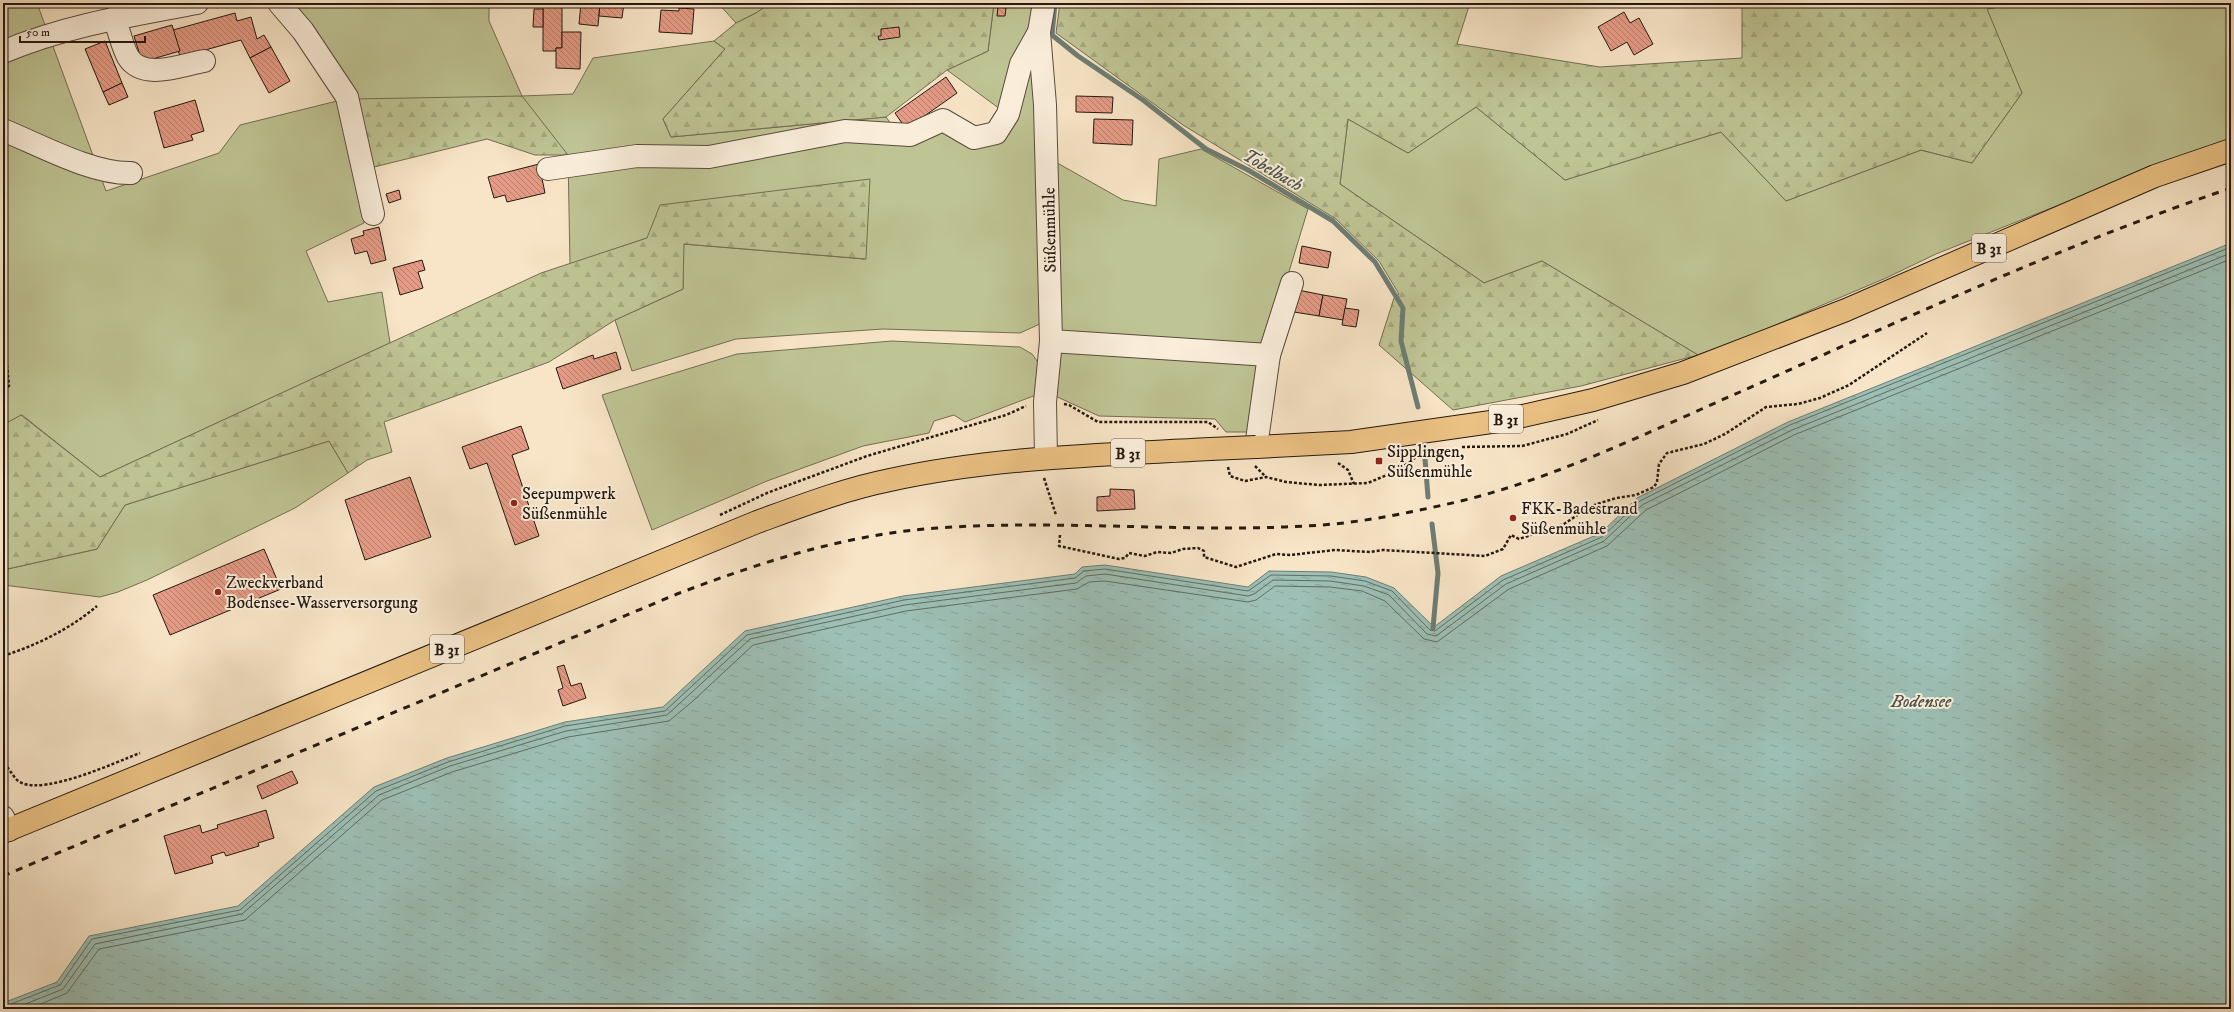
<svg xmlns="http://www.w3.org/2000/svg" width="2234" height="1012" font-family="'IM FELL DW Pica',serif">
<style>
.grass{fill:#bfc494;stroke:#726e52}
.forest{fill:url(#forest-firs);stroke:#726e52}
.water{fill:url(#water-ripples);stroke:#6d7d73}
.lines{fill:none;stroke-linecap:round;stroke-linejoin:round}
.shore{stroke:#606c62;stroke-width:1}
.stream{stroke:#6d7d73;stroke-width:5}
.building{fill:url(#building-back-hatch);stroke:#241910}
.minor-casing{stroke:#594c3e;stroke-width:24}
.major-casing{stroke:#241910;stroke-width:24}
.path{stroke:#241910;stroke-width:2.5;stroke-dasharray:3 2;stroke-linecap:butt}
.minor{stroke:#faeedb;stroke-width:22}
.major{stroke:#ecc284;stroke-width:22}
.rail{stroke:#241910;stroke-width:3;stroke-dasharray:7 7;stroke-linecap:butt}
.major-bridge-casing{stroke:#241910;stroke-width:24;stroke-linecap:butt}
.major-bridge{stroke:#ecc284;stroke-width:22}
.poi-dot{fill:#8f2418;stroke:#faeedb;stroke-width:1.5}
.labels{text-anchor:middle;stroke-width:4;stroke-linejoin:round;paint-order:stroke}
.shield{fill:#faeedb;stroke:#64594d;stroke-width:1}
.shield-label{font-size:16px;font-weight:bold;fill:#241910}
.street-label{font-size:17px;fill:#241910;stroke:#faeedb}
.poi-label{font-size:17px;fill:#241910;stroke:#faeedb;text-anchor:start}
.water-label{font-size:18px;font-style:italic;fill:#4e534a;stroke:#faeedb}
</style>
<defs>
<pattern id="forest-firs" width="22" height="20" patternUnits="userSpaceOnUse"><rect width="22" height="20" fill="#bfc494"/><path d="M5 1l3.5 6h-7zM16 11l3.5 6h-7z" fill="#a4a87f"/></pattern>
<pattern id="water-ripples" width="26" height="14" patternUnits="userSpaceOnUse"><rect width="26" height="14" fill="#9dbfb5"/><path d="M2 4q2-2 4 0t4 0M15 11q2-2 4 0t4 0" fill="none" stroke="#87a49b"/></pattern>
<pattern id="building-back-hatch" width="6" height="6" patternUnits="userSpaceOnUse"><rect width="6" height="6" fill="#e59b86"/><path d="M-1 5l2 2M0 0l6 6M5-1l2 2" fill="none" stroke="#b97e6c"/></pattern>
</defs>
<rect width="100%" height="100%" fill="#f8e5c7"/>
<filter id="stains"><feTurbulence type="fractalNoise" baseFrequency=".005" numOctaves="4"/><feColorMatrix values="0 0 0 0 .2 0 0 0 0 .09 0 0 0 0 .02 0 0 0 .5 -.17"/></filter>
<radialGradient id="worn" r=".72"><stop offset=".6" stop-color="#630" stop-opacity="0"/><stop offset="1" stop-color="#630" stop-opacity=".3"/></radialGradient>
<!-- grass -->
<g class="grass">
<polygon points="3,3 37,3 46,28 3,43"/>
<polygon points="286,3 489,3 489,21 522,96 573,94 593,58 714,41 725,49 663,119 671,137 886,117 894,128 975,133 992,130 1004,112 947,70 988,51 994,3 1036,3 1042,323 1020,333 883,329 736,339 632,371 615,320 683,289 683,244 865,259 647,238 570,264 568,155 354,99"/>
<polygon points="718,3 771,3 756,13 736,23"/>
<polygon points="2023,3 2231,3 2231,140 2144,171 1936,254 1886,278 1747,337 1698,355 1542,261 1484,283 1340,184 1348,119 1408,153 1476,107 1565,180 1721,132 1786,201 1921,150 1972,163 2022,93 1986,9"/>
<polygon points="51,41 106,191 219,153 240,125 337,101 357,171 364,223 306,251 328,302 382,292 390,343 100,477 22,415 3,425 3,68 7,61"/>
<polygon points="1201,149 1308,209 1267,344 1251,432 1226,432 1215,419 1099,416 1053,395 1052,160 1123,200 1156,206 1159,159"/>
<polygon points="892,341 1020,347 1032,354 1040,365 1036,395 965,422 954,415 934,421 929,433 863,446 767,481 652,530 602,395 737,354"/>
<polygon points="329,441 348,473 295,508 147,580 118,592 100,597 3,585 3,570 97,549 125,505"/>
</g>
<!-- forest -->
<g class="forest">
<polygon points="771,3 994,3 988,51 947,70 886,117 671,137 663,119 725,49 714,41 736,23 756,13"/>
<polygon points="1060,3 1470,3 1457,44 1600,67 1742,58 1742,3 2023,3 1987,9 2022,93 1972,163 1921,150 1786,201 1721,132 1565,180 1476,107 1408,153 1348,119 1340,184 1484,283 1542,261 1698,355 1581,386 1453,410 1379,345 1394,298 1399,294 1379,261 1336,219 1183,125 1056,33"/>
<polygon points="522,96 568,155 535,155 487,139 370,168 354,99"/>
<polygon points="870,179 866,259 684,244 683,289 615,320 549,362 384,422 392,452 367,460 348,473 329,441 125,505 97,549 3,570 3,425 21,415 100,477 541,273 647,238 660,205"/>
</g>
<!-- water -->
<polygon class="water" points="2231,243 2231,1009 3,1009 3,1003 57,982 89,936 238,906 374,787 447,758 565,722 663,707 745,631 903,596 1075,574 1082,567 1105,565 1248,587 1269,571 1331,572 1366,577 1394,588 1434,627 1501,576 1601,533 1637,498 1788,422"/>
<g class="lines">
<!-- shore -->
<g class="shore">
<polyline points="3,1007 60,985 92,939 240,910 376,791 448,762 565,726 665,711 747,635 904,600 1075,578 1084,571 1105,569 1248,591 1271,575 1331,576 1365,581 1392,591 1430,630 1435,631 1503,580 1602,537 1640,501 1790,425 2231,247"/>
<polyline points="13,1009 63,989 95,944 242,914 379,795 450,766 566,731 667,715 750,639 905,605 1076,583 1086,576 1105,574 1248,596 1254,594 1273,580 1330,581 1364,586 1389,595 1427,634 1436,636 1506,584 1604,541 1642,505 1792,430 2231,253"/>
<polyline points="29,1009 67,993 99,949 245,920 382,800 452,772 568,737 669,721 694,700 753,645 906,611 1077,589 1089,582 1105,581 1248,602 1256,600 1275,586 1330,587 1362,591 1385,601 1424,639 1437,642 1509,589 1607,546 1646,510 1794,435 2231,259"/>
</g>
<!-- stream -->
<g class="stream">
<polyline points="1055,3 1052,35 1078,56 1143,100 1206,149 1248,170 1333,221 1375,262 1403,308 1401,341 1418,407"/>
<polyline points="1425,459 1428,497"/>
<polyline points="1432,524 1438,573 1433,628"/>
</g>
</g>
<!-- building -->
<g class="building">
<polygon points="89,3 120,3 89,7"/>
<polygon points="497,3 521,3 521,5"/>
<polygon points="581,3 600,3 598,26 579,24"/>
<polygon points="600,3 624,3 622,18 599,16"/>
<polygon points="543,7 562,7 562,48 556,48 556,51 543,51"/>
<polygon points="998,7 1006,8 1005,16 997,16"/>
<polygon points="679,8 694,9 692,34 659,32 661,10 679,11"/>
<polygon points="534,9 543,9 543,27 533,27"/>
<polygon points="1624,12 1630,23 1639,18 1653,44 1634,55 1627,42 1611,51 1598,27"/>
<polygon points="235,13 237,21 251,17 257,39 264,35 271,47 250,58 241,40 180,57 173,30"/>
<polygon points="172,25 180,51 142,62 134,36"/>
<polygon points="899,27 900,37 879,40 878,36 881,36 881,29"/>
<polygon points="562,32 581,32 580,69 556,68 556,48 562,48"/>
<polygon points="105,41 122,83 103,92 85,49"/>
<polygon points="271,47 290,81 269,93 250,58"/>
<polygon points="946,77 957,93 906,129 895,113"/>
<polygon points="122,83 128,97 109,105 103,92"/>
<polygon points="1076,96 1113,97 1112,113 1076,112"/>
<polygon points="195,100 204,131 191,135 193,140 164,148 154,112"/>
<polygon points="1094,119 1133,120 1132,145 1093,143"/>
<polygon points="539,164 545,193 507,202 505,195 494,198 488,177"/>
<polygon points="399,190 401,199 389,203 386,194"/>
<polygon points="379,227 386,260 371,264 367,251 355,254 351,239 364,235 363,231"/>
<polygon points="1302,246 1331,252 1328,268 1299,263"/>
<polygon points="422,260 425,270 418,272 423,288 400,295 393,268"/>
<polygon points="1298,290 1323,295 1319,316 1294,312"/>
<polygon points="1323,295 1347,299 1343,320 1319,316"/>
<polygon points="1345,308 1359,310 1356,327 1342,325"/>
<polygon points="616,352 621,369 563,389 556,368 593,355 594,359"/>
<polygon points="521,426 529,449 512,455 539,536 515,545 487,463 470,469 462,447"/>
<polygon points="410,477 431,537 365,560 345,500"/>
<polygon points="1110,489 1134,490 1135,509 1097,511 1097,497 1110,496"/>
<polygon points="264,549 281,589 170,635 153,595"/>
<polygon points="564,665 571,686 581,683 586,698 563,706 558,690 563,688 557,667"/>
<polygon points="292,771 298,783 262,799 257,786"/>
<polygon points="266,810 274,838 258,843 259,846 226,856 224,852 211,856 213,863 175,874 164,836 200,825 202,833 218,828 217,825"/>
</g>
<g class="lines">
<defs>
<g id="minor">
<polyline points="279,3 303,31 347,97 373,214"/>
<polyline points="1044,3 1039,32 1045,105 1051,341 1045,402 1046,458"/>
<path d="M114 18C119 30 122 46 128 57 143 81 181 65 204 61"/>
<path d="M3 52C64 26 132 15 197 3"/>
<path d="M3 130C40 145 92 174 131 173"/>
<polyline points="548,169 637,156 709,157 845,131 910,135 943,120 974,138 996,133 1008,114 1021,64 1039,32"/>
<polyline points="1051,341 1269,355 1292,283"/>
<polyline points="1256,447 1269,355"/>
<polyline points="3,817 9,830"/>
</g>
<g id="major">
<polyline points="1256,447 1351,442 1505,420 1593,400 1683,373 1846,310 2155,176 2231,150"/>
<path d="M3 832 757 522C801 506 845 489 890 480 995 457 1103 455 1210 449"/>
</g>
</defs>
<!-- minor casing -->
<use href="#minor" class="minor-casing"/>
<!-- major casing -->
<use href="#major" class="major-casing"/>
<!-- path -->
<g class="path">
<polyline points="3,325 9,386 3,390"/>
<polyline points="1064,404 1069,405 1098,422 1208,422 1218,429"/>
<polyline points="1462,447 1522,446 1567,434 1598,420"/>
<polyline points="1338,463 1348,470 1354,484"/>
<polyline points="1255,466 1266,477"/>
<polyline points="1228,467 1230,476 1245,481 1266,477 1286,482 1319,485 1368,483 1396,471 1425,451"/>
<polyline points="1044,478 1056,515"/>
<polyline points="720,515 767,493 867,456 1006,415 1026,406"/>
<polyline points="1060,535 1059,546 1119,559 1125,558 1129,553 1145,556 1157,552 1171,553 1183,549 1198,548 1204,551 1204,557 1236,567 1276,554 1290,555 1335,550 1370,552 1383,550 1485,556 1503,549 1511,535 1519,539 1564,524 1591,506 1616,498 1636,495 1654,487 1657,482 1659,464 1667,453 1704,444 1725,434 1766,407 1798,404 1820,398 1849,385 1927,333"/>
<path d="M3 656C37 645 70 629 97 606"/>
<path d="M3 764C11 768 13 780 22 783 47 794 114 763 140 753"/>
</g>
<!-- minor -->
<use href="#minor" class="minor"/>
<!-- major -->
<use href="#major" class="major"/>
<!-- rail -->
<path class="rail" d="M3 876 677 594C761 562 847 534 937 528 1065 519 1194 534 1322 525 1362 522 1403 514 1443 505 1544 484 1646 433 1740 392 1902 320 2063 245 2231 188"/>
<defs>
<polyline id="major-bridge" points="1210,449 1256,447"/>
</defs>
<!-- major-bridge casing -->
<use href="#major-bridge" class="major-bridge-casing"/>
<!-- major-bridge -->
<use href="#major-bridge" class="major-bridge"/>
</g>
<!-- markers -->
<g class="poi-dot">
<rect x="1375" y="457" width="8" height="8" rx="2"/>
<circle cx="514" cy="503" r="4"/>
<circle cx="1513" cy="518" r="4"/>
<circle cx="218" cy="592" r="4"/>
</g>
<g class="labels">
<!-- shield labels -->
<g class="shield">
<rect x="1972" y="234" width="34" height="28" rx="3"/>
<rect x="1489" y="405" width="34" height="28" rx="3"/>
<rect x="1111" y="439" width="34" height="28" rx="3"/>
<rect x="430" y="635" width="34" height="28" rx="3"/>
</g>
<g class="shield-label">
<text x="1989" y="254">B 31</text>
<text x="1506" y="425">B 31</text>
<text x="1128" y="459">B 31</text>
<text x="447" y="655">B 31</text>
</g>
<!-- street labels -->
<g class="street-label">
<text transform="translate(1049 230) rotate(-91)" y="6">Süßenmühle</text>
</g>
<!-- poi labels -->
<g class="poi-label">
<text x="1387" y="457">Sipplingen,<tspan x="1387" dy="20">Süßenmühle</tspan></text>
<text x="522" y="499">Seepumpwerk<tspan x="522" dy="20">Süßenmühle</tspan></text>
<text x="1521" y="514">FKK-Badestrand<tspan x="1521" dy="20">Süßenmühle</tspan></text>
<text x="226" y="588">Zweckverband<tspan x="226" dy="20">Bodensee-Wasserversorgung</tspan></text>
</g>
<!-- water labels -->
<g class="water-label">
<text transform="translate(1273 170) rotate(30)" y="6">Tobelbach</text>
<text x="1921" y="707">Bodensee</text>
</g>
</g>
<!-- margin -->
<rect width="2234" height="1012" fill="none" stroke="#f8e5c7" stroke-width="16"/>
<rect x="4" y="4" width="2226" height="1004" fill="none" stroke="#241910" stroke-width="2"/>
<rect x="8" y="8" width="2218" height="996" fill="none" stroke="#241910"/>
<!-- scale -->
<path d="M20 36v6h125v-6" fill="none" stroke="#241910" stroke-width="2"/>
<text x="26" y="36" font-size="12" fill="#241910" stroke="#faeedb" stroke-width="3" paint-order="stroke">50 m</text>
<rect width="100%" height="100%" filter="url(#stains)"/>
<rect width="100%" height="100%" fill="url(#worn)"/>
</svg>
